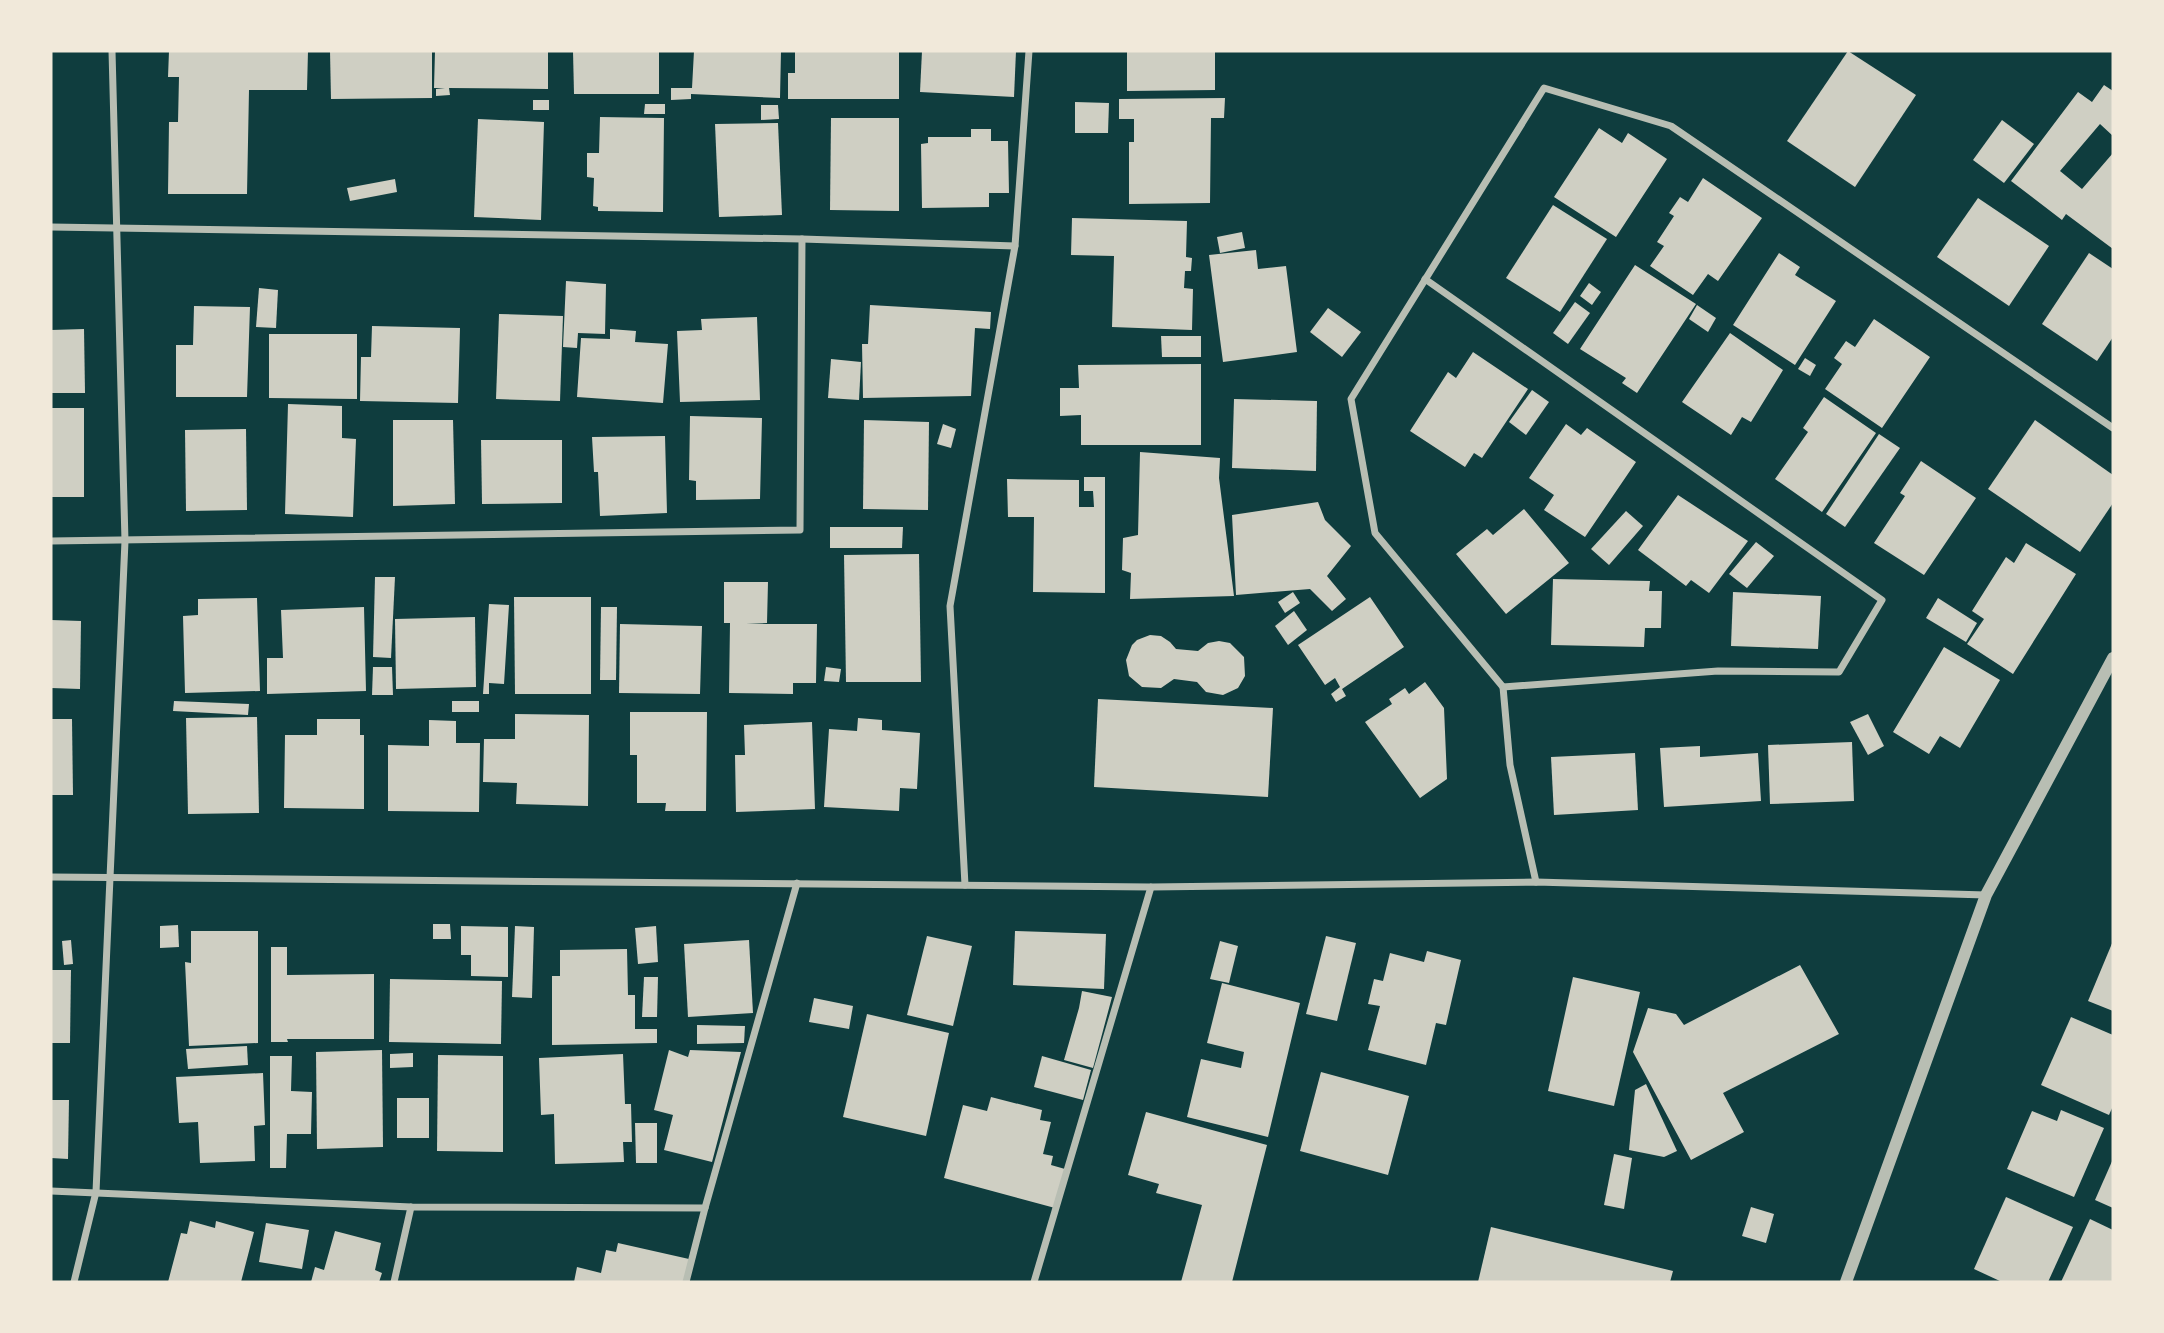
<svg xmlns="http://www.w3.org/2000/svg" width="2164" height="1333" font-family="'PT Sans',sans-serif">
<style>
.building{fill:#cfcfc3}
.lines{fill:none;stroke-linecap:round;stroke-linejoin:round}
.minor{stroke:#b8beb3;stroke-width:7}
.tertiary{stroke:#b8beb3;stroke-width:12}
</style>
<rect width="100%" height="100%" fill="#0f3d3e"/>
<!-- building -->
<g class="building">
<polygon points="169,51 308,51 307,90 249,90 247,194 168,194 169,122 178,122 179,77 168,77"/>
<polygon points="330,51 432,51 432,98 331,99"/>
<polygon points="435,51 548,51 548,89 449,88 450,95 436,96 436,89 445,88 434,88"/>
<polygon points="573,51 659,51 659,94 574,94"/>
<polygon points="694,51 781,51 780,98 691,94 691,99 671,100 671,88 692,88"/>
<polygon points="795,51 899,51 899,99 788,99 788,73 795,73"/>
<polygon points="922,51 1016,51 1014,97 920,92"/>
<polygon points="1127,51 1215,51 1215,90 1127,91"/>
<polygon points="1848,51 1916,95 1855,187 1787,141"/>
<polygon points="2104,85 2113,91 2113,136 2100,124 2060,171 2082,189 2113,153 2113,249 2066,214 2062,220 2011,181 2078,92 2092,102"/>
<polygon points="1225,98 1224,118 1211,118 1210,203 1129,204 1129,142 1134,142 1134,119 1119,119 1119,99"/>
<rect x="533" y="100" width="16" height="10"/>
<polygon points="1075,102 1109,103 1108,133 1075,133"/>
<polygon points="645,104 665,104 665,114 644,114"/>
<polygon points="761,105 778,105 779,119 761,120"/>
<polygon points="600,117 664,118 663,212 598,211 598,207 593,206 594,178 587,177 587,153 599,153"/>
<polygon points="831,118 899,118 899,211 830,210"/>
<polygon points="478,119 544,122 541,220 474,217"/>
<polygon points="2002,120 2034,144 2004,183 1973,160"/>
<polygon points="778,123 782,215 719,217 715,124"/>
<polygon points="1599,128 1622,143 1628,133 1667,159 1616,237 1554,197"/>
<polygon points="971,129 991,129 991,141 1008,141 1009,193 989,193 989,207 922,208 921,144 928,143 928,137 971,137"/>
<polygon points="1703,178 1762,218 1718,281 1708,274 1693,295 1650,266 1664,246 1657,242 1674,216 1669,213 1680,197 1688,202"/>
<polygon points="395,179 397,192 350,201 347,188"/>
<polygon points="1978,198 2049,246 2009,306 1937,257"/>
<polygon points="1553,205 1607,239 1560,312 1506,278"/>
<polygon points="1072,218 1187,221 1186,257 1192,258 1191,271 1185,271 1184,288 1193,289 1192,330 1112,327 1114,256 1071,255"/>
<polygon points="1242,232 1245,248 1220,253 1217,237"/>
<polygon points="1256,250 1258,269 1286,266 1297,352 1223,362 1209,255"/>
<polygon points="1779,253 1800,267 1795,275 1836,301 1795,365 1733,325"/>
<polygon points="2089,253 2113,269 2113,337 2097,361 2042,324"/>
<polygon points="1635,265 1696,304 1637,393 1622,383 1626,378 1580,349"/>
<polygon points="566,281 606,284 605,334 578,333 577,348 563,347"/>
<polygon points="1589,283 1601,292 1592,305 1580,296"/>
<polygon points="259,288 278,290 276,328 256,327"/>
<polygon points="1575,302 1590,313 1568,344 1553,333"/>
<polygon points="870,305 991,312 990,329 975,328 971,396 863,398 862,344 868,344"/>
<polygon points="1697,305 1716,318 1708,332 1689,319"/>
<polygon points="194,306 250,307 247,397 176,397 176,345 193,345"/>
<polygon points="1328,308 1361,332 1342,357 1310,332"/>
<polygon points="499,314 563,316 560,401 496,399"/>
<polygon points="757,317 760,400 680,402 677,331 702,330 701,319"/>
<polygon points="1874,319 1930,357 1882,428 1825,389 1842,364 1834,358 1846,341 1855,347"/>
<polygon points="372,326 460,328 458,403 360,401 361,357 371,357"/>
<polygon points="84,329 85,393 51,393 51,330"/>
<polygon points="610,329 636,331 635,342 668,344 663,403 577,397 581,338 610,339"/>
<polygon points="1730,333 1783,370 1751,422 1742,417 1731,435 1682,402"/>
<polygon points="269,334 357,334 357,399 269,398"/>
<polygon points="1161,336 1201,336 1201,357 1162,357"/>
<polygon points="1473,352 1528,389 1482,458 1474,453 1465,467 1410,431 1448,372 1456,378"/>
<polygon points="1805,358 1816,365 1810,376 1798,369"/>
<polygon points="831,359 861,362 859,400 828,398"/>
<polygon points="1201,364 1201,445 1081,445 1081,415 1060,416 1060,388 1079,388 1078,365"/>
<polygon points="1532,390 1549,402 1526,435 1509,422"/>
<polygon points="1824,397 1876,433 1822,512 1775,479 1808,432 1803,428"/>
<polygon points="1234,399 1317,401 1316,471 1232,468"/>
<polygon points="288,404 342,406 342,438 356,439 353,517 285,514"/>
<rect x="51" y="408" width="33" height="89"/>
<polygon points="690,416 762,418 760,499 696,500 696,481 689,480"/>
<polygon points="393,420 453,420 455,504 393,506"/>
<polygon points="864,420 929,422 928,510 863,509"/>
<polygon points="2035,420 2113,475 2113,503 2080,552 1988,489"/>
<polygon points="943,424 956,429 951,448 937,444"/>
<polygon points="1566,424 1581,435 1587,428 1636,462 1585,537 1544,510 1554,495 1529,478"/>
<polygon points="246,429 247,510 186,511 185,430"/>
<polygon points="1879,434 1900,448 1845,527 1826,514"/>
<polygon points="665,436 667,513 600,516 598,472 594,472 592,437"/>
<polygon points="481,440 562,440 562,503 482,504"/>
<polygon points="1140,452 1220,458 1219,478 1234,596 1130,599 1131,573 1122,570 1123,538 1138,535"/>
<polygon points="1921,461 1976,498 1924,575 1874,543 1905,496 1900,493"/>
<polygon points="1084,477 1105,477 1105,593 1033,592 1034,517 1008,517 1007,479 1079,480 1079,507 1094,507 1093,491 1084,491"/>
<polygon points="1678,495 1748,541 1709,593 1691,580 1686,586 1638,550"/>
<polygon points="1318,502 1325,520 1351,546 1327,576 1346,599 1332,611 1310,589 1236,595 1232,515"/>
<polygon points="1524,509 1569,563 1506,614 1456,554 1487,529 1493,535"/>
<polygon points="1626,511 1643,526 1609,565 1591,549"/>
<polygon points="830,527 903,527 902,548 830,548"/>
<polygon points="1756,542 1774,556 1747,588 1729,574"/>
<polygon points="2026,543 2076,574 2013,674 1967,644 1984,619 1972,611 2006,557 2014,563"/>
<polygon points="919,554 921,682 846,682 844,555"/>
<polygon points="375,577 395,577 391,658 373,657"/>
<polygon points="1553,579 1650,581 1649,591 1662,591 1661,628 1645,628 1644,647 1551,645"/>
<polygon points="724,582 768,582 767,623 746,624 817,624 816,683 793,683 793,694 729,693 730,623 724,623"/>
<polygon points="1293,592 1300,603 1285,613 1278,602"/>
<polygon points="1733,592 1821,596 1818,649 1731,646"/>
<polygon points="514,597 591,597 591,694 515,694"/>
<polygon points="1370,597 1404,647 1342,689 1346,696 1336,702 1331,694 1340,687 1335,678 1325,685 1298,645"/>
<polygon points="257,598 260,691 185,693 183,616 198,615 198,599"/>
<polygon points="1938,598 1977,623 1966,642 1926,618"/>
<polygon points="489,604 509,605 504,684 489,683 489,694 483,694"/>
<polygon points="364,607 366,691 267,694 267,658 283,658 281,610"/>
<polygon points="601,607 617,607 616,680 600,680"/>
<polygon points="1294,611 1307,630 1288,645 1275,626"/>
<polygon points="475,617 476,687 396,689 395,619"/>
<polygon points="51,620 81,621 80,689 51,688"/>
<polygon points="620,624 702,626 700,694 619,693"/>
<polygon points="1150,635 1161,636 1170,642 1176,649 1198,651 1208,643 1219,641 1230,643 1244,657 1245,676 1238,688 1223,695 1206,692 1197,682 1174,679 1161,688 1142,687 1129,676 1126,660 1132,645 1137,640"/>
<polygon points="1944,647 2000,680 1960,748 1940,736 1929,754 1893,732"/>
<polygon points="373,667 392,667 393,695 372,695"/>
<polygon points="826,667 841,669 839,682 824,681"/>
<polygon points="1425,682 1444,708 1447,779 1420,798 1365,722 1392,704 1389,699 1405,688 1409,694"/>
<polygon points="1098,699 1273,708 1268,797 1094,787"/>
<polygon points="174,701 249,704 248,715 173,711"/>
<rect x="452" y="701" width="27" height="11"/>
<polygon points="630,712 707,712 706,811 665,811 666,803 637,803 637,755 630,755"/>
<polygon points="515,714 589,715 588,806 516,804 517,783 483,782 484,739 515,739"/>
<polygon points="1868,714 1884,746 1868,755 1850,722"/>
<polygon points="257,717 259,813 188,814 186,718"/>
<polygon points="858,718 882,720 882,730 920,733 917,789 900,788 899,811 824,807 829,729 857,731"/>
<polygon points="51,719 72,719 73,795 51,795"/>
<polygon points="317,719 360,719 360,735 364,735 364,809 284,808 285,735 317,735"/>
<polygon points="429,720 456,721 456,743 480,743 479,812 388,811 388,745 429,746"/>
<polygon points="812,722 815,809 736,812 735,755 745,755 744,725"/>
<polygon points="1852,742 1854,801 1770,804 1768,745"/>
<polygon points="1700,746 1700,757 1758,753 1761,801 1664,807 1660,748"/>
<polygon points="1635,753 1638,810 1554,815 1551,757"/>
<polygon points="433,924 450,924 451,939 433,939"/>
<polygon points="178,925 179,947 160,948 160,926"/>
<polygon points="461,926 508,927 508,977 471,976 471,955 461,955"/>
<polygon points="515,926 534,927 532,998 512,997"/>
<polygon points="656,926 658,962 638,964 635,928"/>
<polygon points="191,931 258,931 258,1043 189,1046 185,962 191,963"/>
<polygon points="1015,931 1106,934 1104,989 1013,985"/>
<polygon points="927,936 972,946 953,1026 907,1015"/>
<polygon points="1326,936 1356,943 1337,1021 1306,1014"/>
<polygon points="71,940 73,964 64,965 62,941"/>
<polygon points="749,940 753,1013 688,1017 684,944"/>
<polygon points="1220,941 1238,946 1229,983 1210,979"/>
<polygon points="2113,941 2113,1011 2088,1001"/>
<polygon points="271,947 287,947 287,975 374,974 374,1039 287,1039 288,1042 271,1042"/>
<polygon points="627,949 628,995 635,995 635,1029 657,1029 657,1043 552,1045 552,976 560,976 560,950"/>
<polygon points="1427,951 1461,960 1446,1025 1436,1023 1426,1065 1368,1050 1380,1006 1368,1004 1374,979 1383,981 1390,953 1424,962"/>
<polygon points="1800,965 1839,1034 1723,1093 1744,1132 1691,1160 1633,1052 1648,1008 1676,1014 1684,1025"/>
<polygon points="51,970 71,970 70,1043 51,1043"/>
<polygon points="644,977 658,977 657,1017 642,1017"/>
<polygon points="1573,977 1640,992 1614,1106 1548,1091"/>
<polygon points="390,979 502,981 501,1044 389,1042"/>
<polygon points="1222,983 1300,1003 1268,1137 1187,1117 1201,1059 1241,1068 1244,1052 1207,1043"/>
<polygon points="1082,991 1112,997 1093,1068 1064,1060 1079,1008"/>
<polygon points="814,998 853,1006 849,1029 809,1022"/>
<polygon points="867,1014 949,1033 926,1136 843,1117"/>
<polygon points="2071,1017 2113,1035 2113,1106 2109,1115 2041,1085"/>
<polygon points="697,1025 745,1026 744,1043 697,1044"/>
<polygon points="247,1046 248,1065 188,1069 186,1049"/>
<polygon points="382,1050 383,1147 317,1149 316,1052"/>
<polygon points="669,1050 688,1057 690,1050 741,1052 712,1162 664,1150 673,1115 654,1110"/>
<polygon points="413,1053 413,1067 390,1068 390,1054"/>
<polygon points="623,1054 625,1104 631,1104 632,1142 623,1142 624,1162 555,1164 554,1114 541,1115 539,1058"/>
<polygon points="438,1055 503,1056 503,1152 437,1151"/>
<polygon points="270,1056 292,1056 291,1091 312,1092 311,1134 287,1134 286,1168 270,1168"/>
<polygon points="1042,1056 1091,1070 1083,1100 1034,1087"/>
<polygon points="1321,1072 1409,1096 1388,1175 1300,1151"/>
<polygon points="263,1073 265,1125 254,1126 255,1161 200,1163 198,1122 179,1123 176,1077"/>
<polygon points="1646,1084 1677,1151 1664,1157 1629,1150 1635,1090"/>
<polygon points="991,1097 1042,1110 1040,1120 1051,1122 1043,1154 1053,1156 1051,1165 1065,1169 1055,1208 944,1178 963,1105 987,1111"/>
<rect x="397" y="1098" width="32" height="40"/>
<polygon points="51,1100 69,1100 68,1159 51,1158"/>
<polygon points="2061,1110 2104,1128 2074,1197 2007,1169 2032,1111 2057,1121"/>
<polygon points="1146,1112 1267,1145 1232,1282 1181,1282 1202,1205 1156,1193 1159,1184 1128,1175"/>
<polygon points="635,1123 657,1123 657,1163 636,1163"/>
<polygon points="1614,1154 1632,1158 1624,1209 1604,1205"/>
<polygon points="2113,1159 2113,1208 2095,1200"/>
<polygon points="2006,1197 2073,1227 2048,1282 2002,1282 1974,1269"/>
<polygon points="1751,1207 1774,1214 1766,1243 1742,1236"/>
<polygon points="2090,1219 2113,1230 2113,1282 2061,1282"/>
<polygon points="190,1221 215,1228 216,1221 254,1232 241,1282 168,1282 181,1233 187,1234"/>
<polygon points="266,1223 309,1230 302,1269 259,1262"/>
<polygon points="1491,1227 1673,1271 1670,1282 1478,1282"/>
<polygon points="335,1231 381,1243 375,1270 382,1273 379,1282 311,1282 315,1267 324,1270"/>
<polygon points="618,1243 689,1259 684,1282 574,1282 577,1267 601,1273 606,1250 616,1252"/>
</g>
<g class="lines">
<!-- minor -->
<g class="minor">
<polyline points="51,227 802,239 1015,246"/>
<polyline points="1425,279 1882,600 1839,672 1718,671 1503,687 1510,765 1536,882"/>
<polyline points="51,541 800,530 802,239"/>
<polyline points="1503,687 1375,533 1351,399 1544,88 1671,126 2113,428"/>
<polyline points="51,877 1151,887 1536,882 1986,895"/>
<polyline points="965,885 950,606 1015,246 1029,51"/>
<polyline points="51,1191 411,1207 705,1208 797,883"/>
<polyline points="74,1282 96,1192 125,541 112,51"/>
<polyline points="394,1282 411,1207"/>
<polyline points="686,1282 705,1208"/>
<polyline points="1034,1282 1151,887"/>
</g>
<!-- tertiary -->
<polyline class="tertiary" points="1846,1282 1986,895 2113,658"/>
</g>
<!-- border -->
<rect width="2164" height="1333" fill="none" stroke="#f1e9da" stroke-width="105"/>
</svg>
